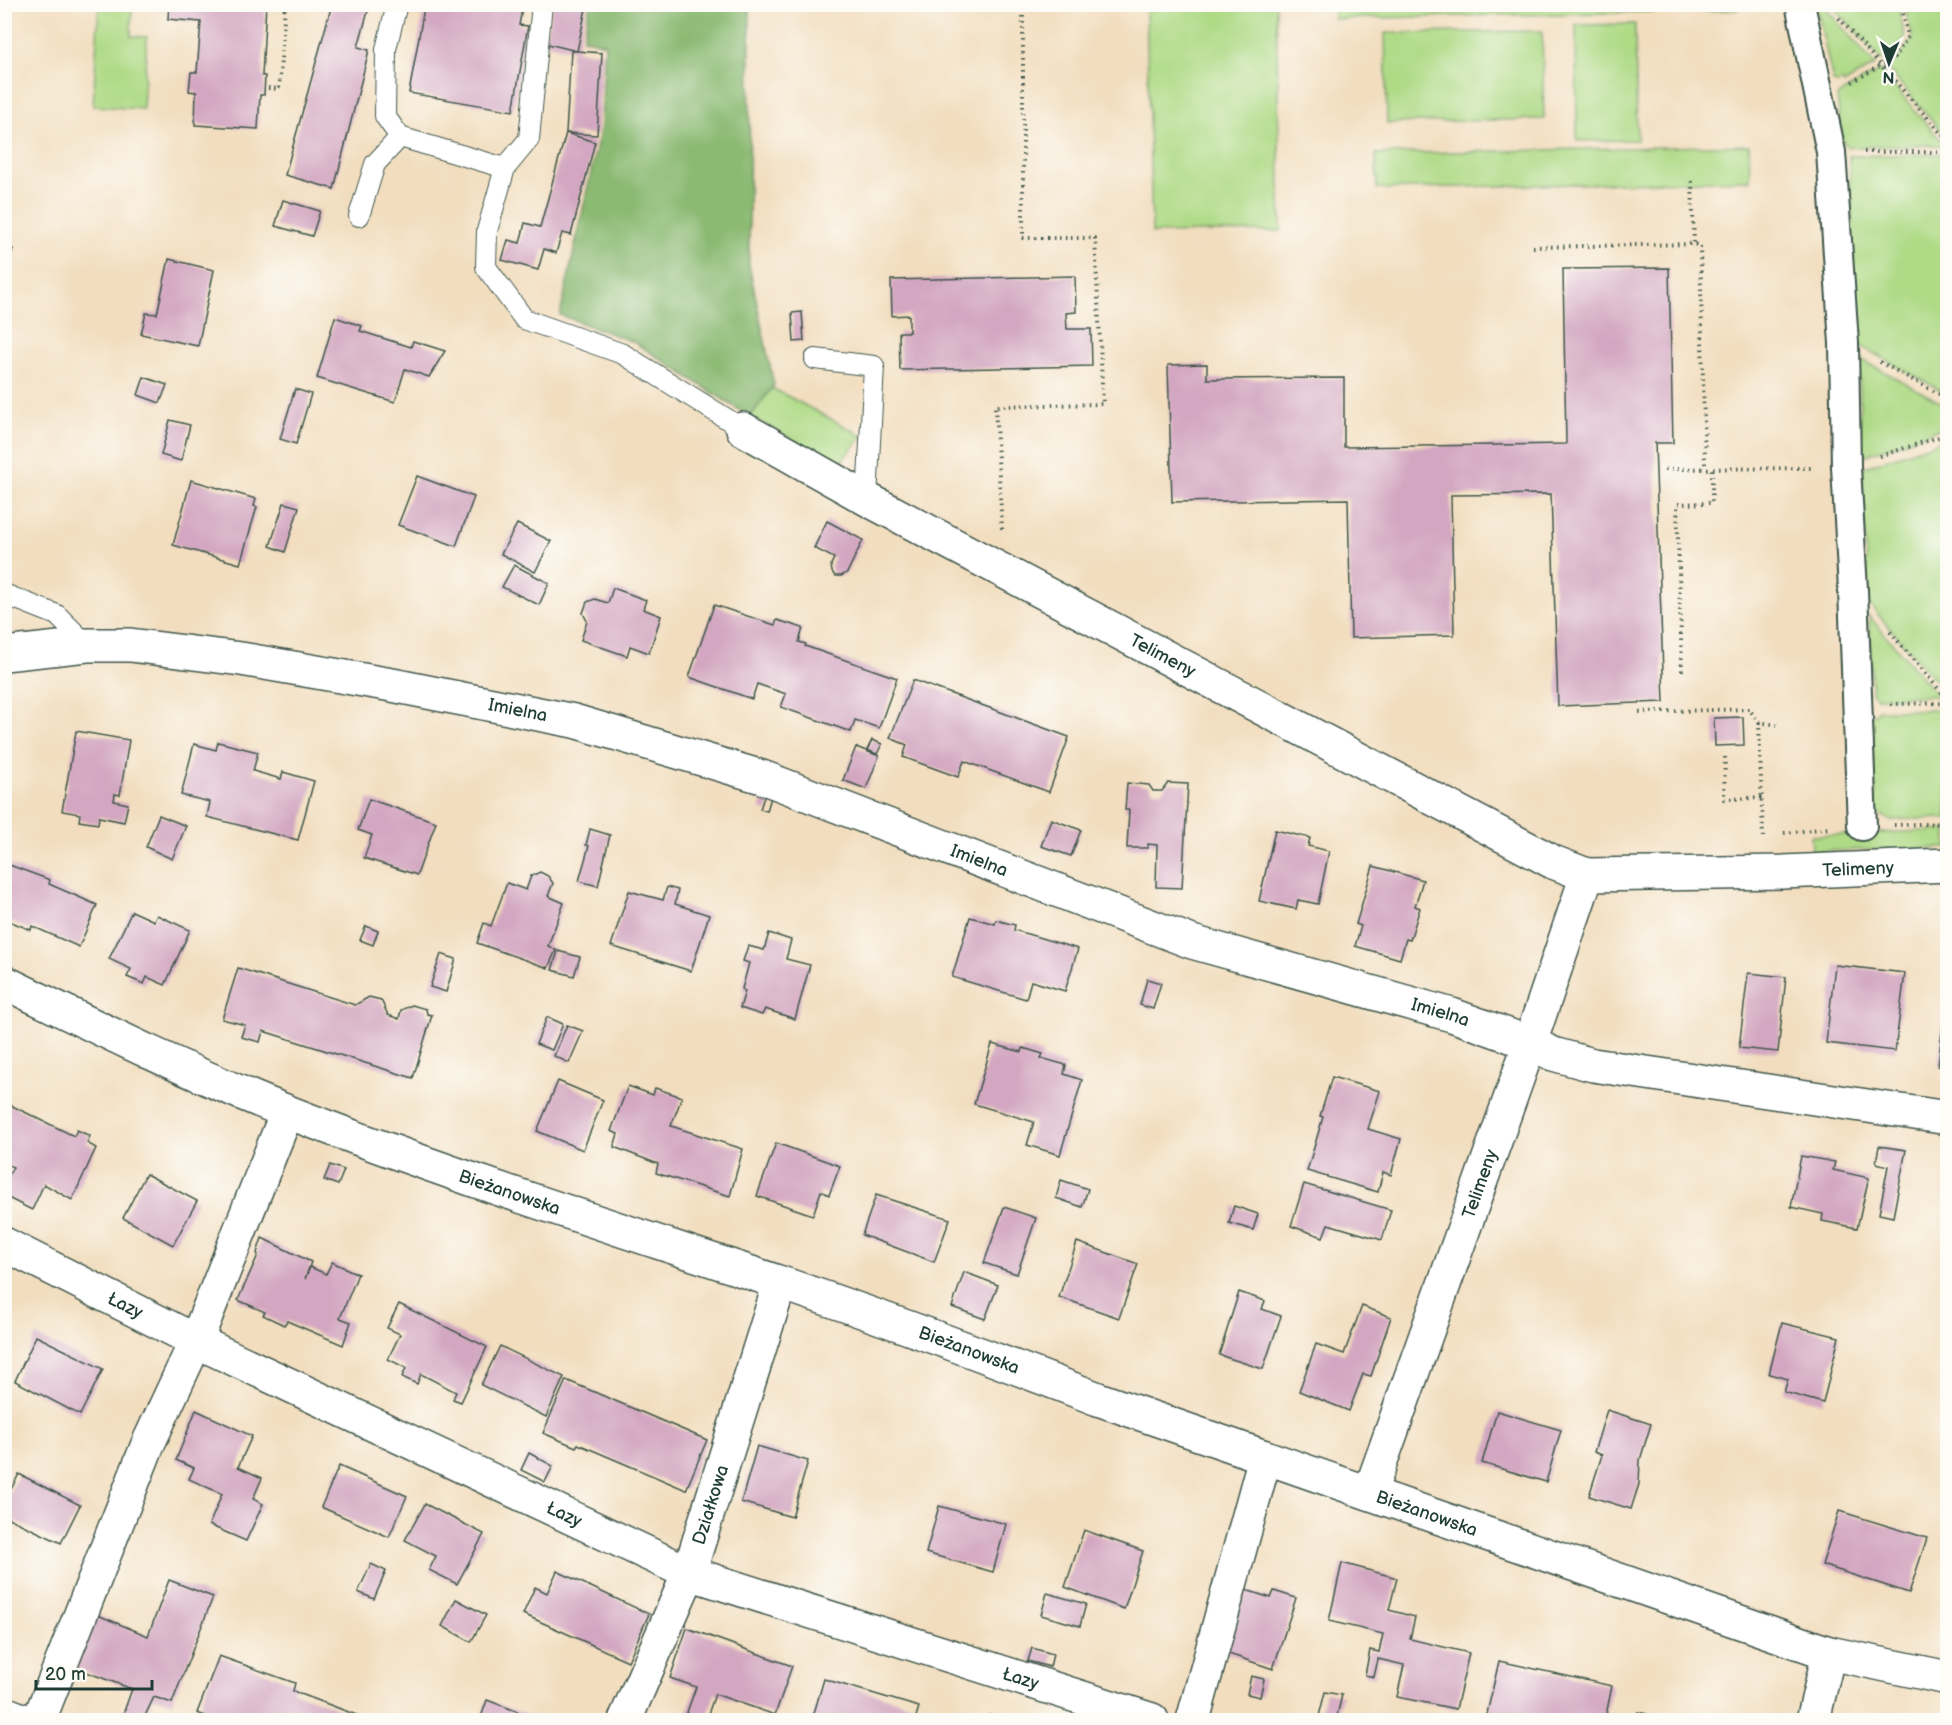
<svg xmlns="http://www.w3.org/2000/svg" width="1952" height="1725" font-family="'Balsamiq Sans',sans-serif">
<style>
.green{fill:#afda86;stroke:#678c5d;stroke-width:1.5}
.forest{fill:#8bba73;stroke:#557c54;stroke-width:1.5}
.building{fill:#d3a7c1}
.lines{fill:none;stroke-linecap:round;stroke-linejoin:round}
.service-casing{stroke:#3f5549;stroke-width:22}
.pedestrian-casing{stroke:#3f5549;stroke-width:32}
.minor-casing{stroke:#3f5549;stroke-width:36}
.tertiary-casing{stroke:#3f5549;stroke-width:36}
.path{stroke:#3f5549;stroke-width:4;stroke-dasharray:1.5 4.5;stroke-linecap:butt}
.service{stroke:#fff;stroke-width:20}
.pedestrian{stroke:#fff;stroke-width:28}
.minor{stroke:#fff;stroke-width:33}
.tertiary{stroke:#fff;stroke-width:33}
.labels{text-anchor:middle;stroke-width:5;stroke-linejoin:round;paint-order:stroke}
.street-label{font-size:18px;fill:#1f3d34;stroke:#fdfcf7}
</style>
<rect width="100%" height="100%" fill="#fdfcf7"/>
<filter id="ink" filterUnits="userSpaceOnUse"><feTurbulence type="fractalNoise" baseFrequency=".0167" numOctaves="2"/><feDisplacementMap in="SourceGraphic" scale="12" xChannelSelector="R" yChannelSelector="G"/><feConvolveMatrix kernelMatrix="1 2 1 2 8 2 1 2 1" color-interpolation-filters="sRGB"/></filter>
<filter id="wash" filterUnits="userSpaceOnUse"><feTurbulence type="fractalNoise" baseFrequency=".008" numOctaves="4" result="noise"/><feDisplacementMap in="SourceGraphic" scale="24" xChannelSelector="R" yChannelSelector="G"/><feGaussianBlur stdDeviation="1.35" result="paint"/><feColorMatrix in="noise" values="0 0 0 0 0 0 0 0 0 0 0 0 0 0 0 0 0 1.4 0 .05"/><feComposite in="paint" operator="in"/></filter>
<g filter="url(#wash)">
<rect width="100%" height="100%" fill="#f2debf"/>
<!-- green -->
<g class="green">
<polygon points="1736,4 1737,10 1334,19 1334,5"/>
<polygon points="99,5 132,5 131,36 147,37 143,109 93,106"/>
<polygon points="1146,5 1276,5 1281,231 1152,233"/>
<polygon points="1816,5 1823,5 1875,65 1844,84 1842,81 1838,84 1833,81"/>
<polygon points="1832,5 1898,5 1905,38 1893,54 1882,61"/>
<polygon points="1904,5 1947,5 1947,43 1945,44 1947,138 1886,67 1897,60 1913,38"/>
<polygon points="1635,24 1637,140 1577,141 1576,25"/>
<polygon points="1542,31 1544,119 1387,123 1385,33"/>
<polygon points="1880,70 1945,145 1848,147 1842,140 1837,96"/>
<polygon points="1749,145 1750,180 1377,189 1376,154"/>
<polygon points="1947,154 1947,394 1857,344 1849,156"/>
<polygon points="1859,358 1947,406 1947,426 1861,457"/>
<polygon points="772,388 863,436 839,464 750,417"/>
<polygon points="1947,439 1948,439 1947,694 1868,603 1862,468"/>
<polygon points="1869,616 1938,696 1877,697 1872,693"/>
<polygon points="1879,710 1947,710 1947,818 1889,820 1876,811 1871,717"/>
<polygon points="1947,830 1947,848 1812,851 1811,836"/>
</g>
<!-- forest -->
<polygon class="forest" points="590,5 750,5 749,265 774,385 750,417 634,342 560,315 601,126 605,44 583,38"/>
<g id="blocks">
<!-- building -->
<g class="building">
<polygon points="169,4 266,4 262,76 265,76 264,95 260,95 258,129 195,125 196,92 189,91 191,72 197,72 201,22 168,19"/>
<polygon points="332,4 370,4 358,47 369,50 334,189 285,175"/>
<polygon points="439,4 523,4 519,25 528,26 513,111 409,93 424,8 438,10"/>
<polygon points="553,4 587,4 577,51 602,53 597,135 566,133 571,51 577,51 544,43"/>
<polygon points="566,133 595,142 571,235 562,233 556,253 544,249 538,270 502,260 508,240 520,243 525,223 540,227"/>
<polygon points="283,200 320,211 312,236 275,226"/>
<polygon points="4,246 13,249 5,272 4,272"/>
<polygon points="169,259 214,270 198,346 141,334 146,313 157,314"/>
<polygon points="1669,268 1673,443 1655,443 1664,702 1558,706 1551,494 1451,495 1454,635 1351,638 1348,499 1172,502 1168,365 1207,364 1207,379 1344,378 1344,447 1566,444 1563,269"/>
<polygon points="1075,276 1076,312 1066,313 1067,329 1091,329 1092,366 900,370 899,332 909,332 909,315 892,316 891,280"/>
<polygon points="802,312 804,341 794,342 792,313"/>
<polygon points="335,317 362,326 360,331 411,347 413,341 445,351 429,377 405,369 395,402 317,378"/>
<polygon points="144,377 167,385 160,403 138,395"/>
<polygon points="295,389 311,394 296,444 280,439"/>
<polygon points="170,420 190,425 181,461 161,455"/>
<polygon points="417,476 474,497 456,546 398,525"/>
<polygon points="191,480 256,499 254,506 257,507 240,564 173,545"/>
<polygon points="284,503 299,507 285,552 270,546"/>
<polygon points="827,521 863,540 847,573 841,576 835,576 832,572 831,565 834,558 814,548"/>
<polygon points="517,524 551,541 535,572 501,554"/>
<polygon points="514,565 549,583 539,605 502,587"/>
<polygon points="613,588 646,600 643,609 661,616 649,653 630,646 627,656 581,640 587,621 583,613 587,602 595,599 608,603"/>
<polygon points="714,605 775,625 777,620 803,628 799,642 806,644 805,646 897,678 879,728 855,720 851,732 781,707 786,694 757,684 752,699 689,677"/>
<polygon points="913,680 1069,737 1049,792 964,761 958,777 903,757 907,745 890,738"/>
<polygon points="1743,717 1744,745 1715,746 1714,718"/>
<polygon points="76,731 129,740 120,795 115,794 114,801 128,804 124,822 99,817 98,824 79,821 80,814 62,811"/>
<polygon points="872,740 882,744 877,754 867,750"/>
<polygon points="218,742 258,752 253,771 281,779 283,772 314,781 298,840 207,817 210,802 181,795 194,744 216,750"/>
<polygon points="856,747 879,756 866,789 843,780"/>
<polygon points="1127,783 1149,785 1153,791 1162,791 1168,783 1188,784 1182,888 1156,887 1157,845 1148,844 1148,848 1127,848 1129,810 1125,810"/>
<polygon points="765,794 771,797 767,811 760,809"/>
<polygon points="369,799 436,822 417,875 364,858 372,835 358,830"/>
<polygon points="159,815 186,826 172,859 146,847"/>
<polygon points="1051,819 1081,830 1071,856 1041,846"/>
<polygon points="590,829 610,835 598,886 579,881 589,846 586,845"/>
<polygon points="1275,830 1310,838 1308,846 1329,851 1318,904 1298,900 1296,909 1259,901"/>
<polygon points="4,863 50,880 49,884 97,905 79,947 32,926 31,930 4,919"/>
<polygon points="1373,866 1423,880 1415,906 1420,908 1410,940 1406,939 1400,959 1355,946 1361,926 1356,924"/>
<polygon points="540,872 548,876 553,883 548,896 564,903 548,946 556,950 548,968 477,943 484,923 491,926 507,883 526,890 531,876"/>
<polygon points="667,887 678,890 675,904 709,915 691,971 611,946 629,891 663,900"/>
<polygon points="132,911 154,921 157,915 190,930 165,985 147,977 144,984 127,977 131,969 109,959"/>
<polygon points="970,917 995,924 996,920 1015,925 1014,930 1078,949 1065,991 1031,981 1026,999 952,977"/>
<polygon points="366,926 378,931 373,945 360,940"/>
<polygon points="769,933 791,940 786,959 810,965 795,1019 765,1009 762,1015 740,1008 745,991 742,989 749,963 743,961 748,946 764,950"/>
<polygon points="558,951 580,957 574,976 552,970"/>
<polygon points="441,954 456,959 446,992 430,987"/>
<polygon points="1835,965 1905,973 1895,1051 1826,1043"/>
<polygon points="238,968 355,1005 369,997 381,1000 388,1015 399,1019 401,1010 412,1005 426,1009 427,1014 432,1015 413,1078 263,1031 260,1042 241,1037 245,1025 222,1019"/>
<polygon points="1748,973 1786,977 1778,1052 1739,1048"/>
<polygon points="1147,979 1161,983 1153,1009 1140,1005"/>
<polygon points="1946,998 1947,998 1947,1067 1938,1066"/>
<polygon points="547,1017 563,1024 552,1050 536,1044"/>
<polygon points="567,1025 583,1031 569,1063 554,1056"/>
<polygon points="992,1044 1022,1052 1023,1048 1043,1054 1041,1058 1066,1065 1064,1074 1082,1080 1060,1155 1027,1145 1034,1122 974,1104"/>
<polygon points="1332,1077 1380,1091 1368,1129 1401,1139 1391,1175 1383,1172 1378,1192 1307,1171 1323,1117 1320,1116"/>
<polygon points="558,1081 603,1100 583,1150 537,1131"/>
<polygon points="628,1086 653,1095 655,1088 682,1097 671,1126 743,1149 730,1196 656,1173 658,1164 614,1147 618,1134 611,1131"/>
<polygon points="4,1102 74,1136 77,1130 90,1136 87,1143 96,1148 72,1200 44,1184 32,1210 4,1196 4,1184 13,1167 4,1163"/>
<polygon points="776,1143 840,1166 829,1195 821,1191 813,1215 757,1196"/>
<polygon points="1879,1146 1906,1150 1893,1217 1879,1214 1888,1166 1876,1163"/>
<polygon points="1801,1156 1835,1162 1833,1170 1869,1178 1857,1228 1822,1221 1823,1214 1791,1207"/>
<polygon points="330,1165 344,1170 338,1185 324,1180"/>
<polygon points="146,1174 197,1201 173,1245 123,1218"/>
<polygon points="1061,1180 1088,1189 1082,1207 1056,1198"/>
<polygon points="1304,1184 1391,1210 1382,1240 1328,1224 1323,1237 1291,1226"/>
<polygon points="876,1195 950,1219 934,1262 862,1235"/>
<polygon points="1234,1206 1258,1214 1253,1230 1229,1223"/>
<polygon points="1004,1207 1036,1218 1017,1274 984,1263"/>
<polygon points="262,1238 311,1262 305,1279 310,1267 326,1274 332,1262 358,1274 340,1318 351,1322 343,1345 287,1321 284,1325 263,1315 265,1312 238,1300 258,1255 257,1253"/>
<polygon points="1077,1242 1138,1264 1119,1318 1059,1297"/>
<polygon points="964,1272 998,1285 985,1319 952,1307"/>
<polygon points="1239,1292 1265,1301 1262,1309 1281,1316 1263,1369 1219,1355"/>
<polygon points="399,1304 487,1347 461,1402 453,1399 456,1392 421,1374 417,1384 402,1377 406,1368 388,1359 400,1334 387,1328"/>
<polygon points="1362,1306 1391,1317 1371,1376 1363,1374 1349,1411 1299,1391 1316,1344 1344,1354"/>
<polygon points="1782,1323 1839,1337 1823,1403 1784,1392 1788,1379 1769,1374"/>
<polygon points="36,1336 103,1369 80,1415 15,1381"/>
<polygon points="500,1346 564,1377 546,1417 481,1385"/>
<polygon points="566,1380 707,1440 686,1490 578,1444 576,1447 543,1433"/>
<polygon points="196,1410 252,1436 238,1467 262,1478 253,1499 263,1504 246,1541 209,1525 222,1494 189,1479 194,1468 176,1460"/>
<polygon points="1607,1410 1651,1424 1640,1460 1639,1484 1631,1509 1589,1496 1602,1455 1594,1452"/>
<polygon points="1497,1411 1561,1430 1546,1482 1482,1463"/>
<polygon points="757,1446 808,1461 792,1517 741,1502"/>
<polygon points="529,1453 553,1466 545,1482 521,1470"/>
<polygon points="339,1466 407,1496 389,1537 321,1507"/>
<polygon points="19,1474 80,1505 61,1543 4,1516 4,1503"/>
<polygon points="425,1504 484,1534 457,1584 429,1570 436,1556 405,1540"/>
<polygon points="939,1506 1006,1524 993,1572 926,1553"/>
<polygon points="1839,1511 1927,1538 1909,1593 1822,1565"/>
<polygon points="1084,1530 1143,1551 1124,1609 1065,1587"/>
<polygon points="1342,1563 1397,1578 1389,1610 1415,1617 1410,1639 1469,1653 1456,1709 1397,1697 1404,1665 1378,1659 1374,1677 1365,1675 1370,1650 1379,1652 1383,1634 1329,1621"/>
<polygon points="371,1564 386,1571 374,1599 358,1592"/>
<polygon points="557,1571 649,1614 628,1661 523,1614 535,1587 547,1593"/>
<polygon points="169,1580 213,1597 172,1703 154,1697 143,1720 133,1720 122,1717 132,1689 73,1667 93,1613 148,1636"/>
<polygon points="1246,1590 1271,1598 1274,1591 1296,1598 1273,1669 1226,1653"/>
<polygon points="1047,1593 1086,1604 1080,1626 1041,1615"/>
<polygon points="456,1599 486,1615 471,1642 442,1626"/>
<polygon points="687,1628 792,1666 775,1715 715,1694 706,1720 686,1715 696,1687 670,1678"/>
<polygon points="1032,1648 1053,1654 1050,1667 1028,1661"/>
<polygon points="219,1656 295,1683 293,1691 359,1716 357,1720 216,1720 197,1713"/>
<polygon points="1499,1661 1612,1686 1605,1720 1497,1720 1486,1718"/>
<polygon points="1251,1676 1264,1679 1260,1697 1247,1694"/>
<polygon points="824,1679 919,1707 915,1720 812,1720"/>
<polygon points="1325,1692 1342,1695 1336,1720 1318,1720"/>
<polygon points="487,1700 532,1717 531,1720 480,1720"/>
<polygon points="1638,1712 1672,1720 1635,1720"/>
<polygon points="990,1715 1006,1720 988,1720"/>
</g>
</g>
</g>
<g filter="url(#ink)">
<use href="#blocks" fill-opacity="0" stroke="#3f5549" stroke-width="1.5"/>
<g class="lines">
<defs>
<g id="service">
<polyline points="397,4 386,49 385,116 400,137 505,168"/>
<polyline points="542,4 529,139 505,168 487,231 486,267 524,319 623,354 743,429"/>
<polyline points="359,216 375,164 400,137"/>
<polyline points="815,359 874,366 867,499"/>
<polyline points="4,594 57,615 87,645"/>
</g>
<polyline id="pedestrian" points="1800,4 1831,152 1844,343 1846,467 1853,590 1862,826"/>
<g id="minor">
<path id="s1" d="M743 429 867 499 1553 862 1587 875 1783 872 1948 865"/>
<path id="s2" d="M4 654 87 645H130L241 659 392 685 574 721 762 777 1192 942 1452 1015 1530 1043 1553 1054 1593 1065 1948 1118"/>
<path id="s3" d="M4 1244 196 1341 689 1573 1152 1720"/>
<path id="s4" d="M1370 1492 1530 1043 1587 875"/>
<polyline points="4,1713 22,1720"/>
<polyline points="39,1720 148,1444 196,1341 287,1112"/>
<path id="s5" d="M625 1720 689 1573 780 1283"/>
<polyline points="1193,1720 1265,1457"/>
<polyline points="1813,1720 1829,1653"/>
</g>
<g id="tertiary">
<path id="s6" d="M4 982C98 1028 191 1074 288 1112 449 1175 614 1227 778 1282 885 1318 992 1358 1098 1399L1829 1653 1948 1678"/>
</g>
</defs>
<!-- service casing -->
<use href="#service" class="service-casing"/>
<!-- pedestrian casing -->
<use href="#pedestrian" class="pedestrian-casing"/>
<!-- minor casing -->
<use href="#minor" class="minor-casing"/>
<!-- tertiary casing -->
<use href="#tertiary" class="tertiary-casing"/>
<!-- path -->
<g class="path">
<polyline points="1839,18 1948,141"/>
<polyline points="1852,82 1894,58 1908,37 1901,4"/>
<polyline points="268,88 279,89 285,4"/>
<polyline points="1864,152 1948,152"/>
<polyline points="1692,181 1694,244"/>
<polyline points="1533,247 1694,244 1700,246 1705,467"/>
<polyline points="1880,362 1948,399"/>
<polyline points="1880,456 1948,434"/>
<polyline points="1665,469 1814,468"/>
<polyline points="1002,529 995,406 1103,404 1095,238 1023,238 1023,4"/>
<polyline points="1890,632 1948,700"/>
<polyline points="1682,671 1677,504 1712,503 1712,468"/>
<polyline points="1891,704 1948,703"/>
<polyline points="1639,712 1749,709 1759,722 1777,725"/>
<polyline points="1759,722 1763,837"/>
<polyline points="1725,757 1724,799 1762,798"/>
<polyline points="1894,825 1948,823"/>
<polyline points="1784,833 1830,828"/>
</g>
<!-- service -->
<use href="#service" class="service"/>
<!-- pedestrian -->
<use href="#pedestrian" class="pedestrian"/>
<!-- minor -->
<use href="#minor" class="minor"/>
<!-- tertiary -->
<use href="#tertiary" class="tertiary"/>
</g>
</g>
<g class="labels">
<!-- street labels -->
<g class="street-label">
<text dy="6" stroke="none"><textPath href="#s1" startOffset="477">Telimeny</textPath></text>
<text dy="6" stroke="none"><textPath href="#s2" startOffset="520">Imielna</textPath></text>
<text dy="6" stroke="none"><textPath href="#s2" startOffset="1006">Imielna</textPath></text>
<text dy="6" stroke="none"><textPath href="#s1" startOffset="1226">Telimeny</textPath></text>
<text dy="6" stroke="none"><textPath href="#s2" startOffset="1492">Imielna</textPath></text>
<text dy="6" stroke="none"><textPath href="#s4" startOffset="327">Telimeny</textPath></text>
<text dy="6" stroke="none"><textPath href="#s6" startOffset="548">Bieżanowska</textPath></text>
<text dy="6" stroke="none"><textPath href="#s3" startOffset="136">Łazy</textPath></text>
<text dy="6" stroke="none"><textPath href="#s6" startOffset="1034">Bieżanowska</textPath></text>
<text dy="6" stroke="none"><textPath href="#s5" startOffset="232">Działkowa</textPath></text>
<text dy="6" stroke="none"><textPath href="#s6" startOffset="1520">Bieżanowska</textPath></text>
<text dy="6" stroke="none"><textPath href="#s3" startOffset="622">Łazy</textPath></text>
<text dy="6" stroke="none"><textPath href="#s3" startOffset="1108">Łazy</textPath></text>
</g>
</g>
<!-- margin -->
<rect width="1952" height="1725" fill="none" stroke="#fdfcf7" stroke-width="24"/>
<!-- north arrow -->
<g transform="translate(1889 63) rotate(182)" stroke="#fdfcf7" stroke-width="4.5" paint-order="stroke">
<path d="M0-4.5L10 22L0 15L-10 22Z" fill="#1f3d34"/>
<text y="-9" font-size="16" font-weight="bold" text-anchor="middle" fill="#1f3d34">N</text>
</g>
<!-- scale -->
<path d="M36 1680v9h116v-9" fill="none" stroke="#1f3d34" stroke-width="3"/>
<text x="45" y="1680" font-size="18" fill="#1f3d34" stroke="#fdfcf7" stroke-width="4.5" paint-order="stroke">20 m</text>
</svg>
